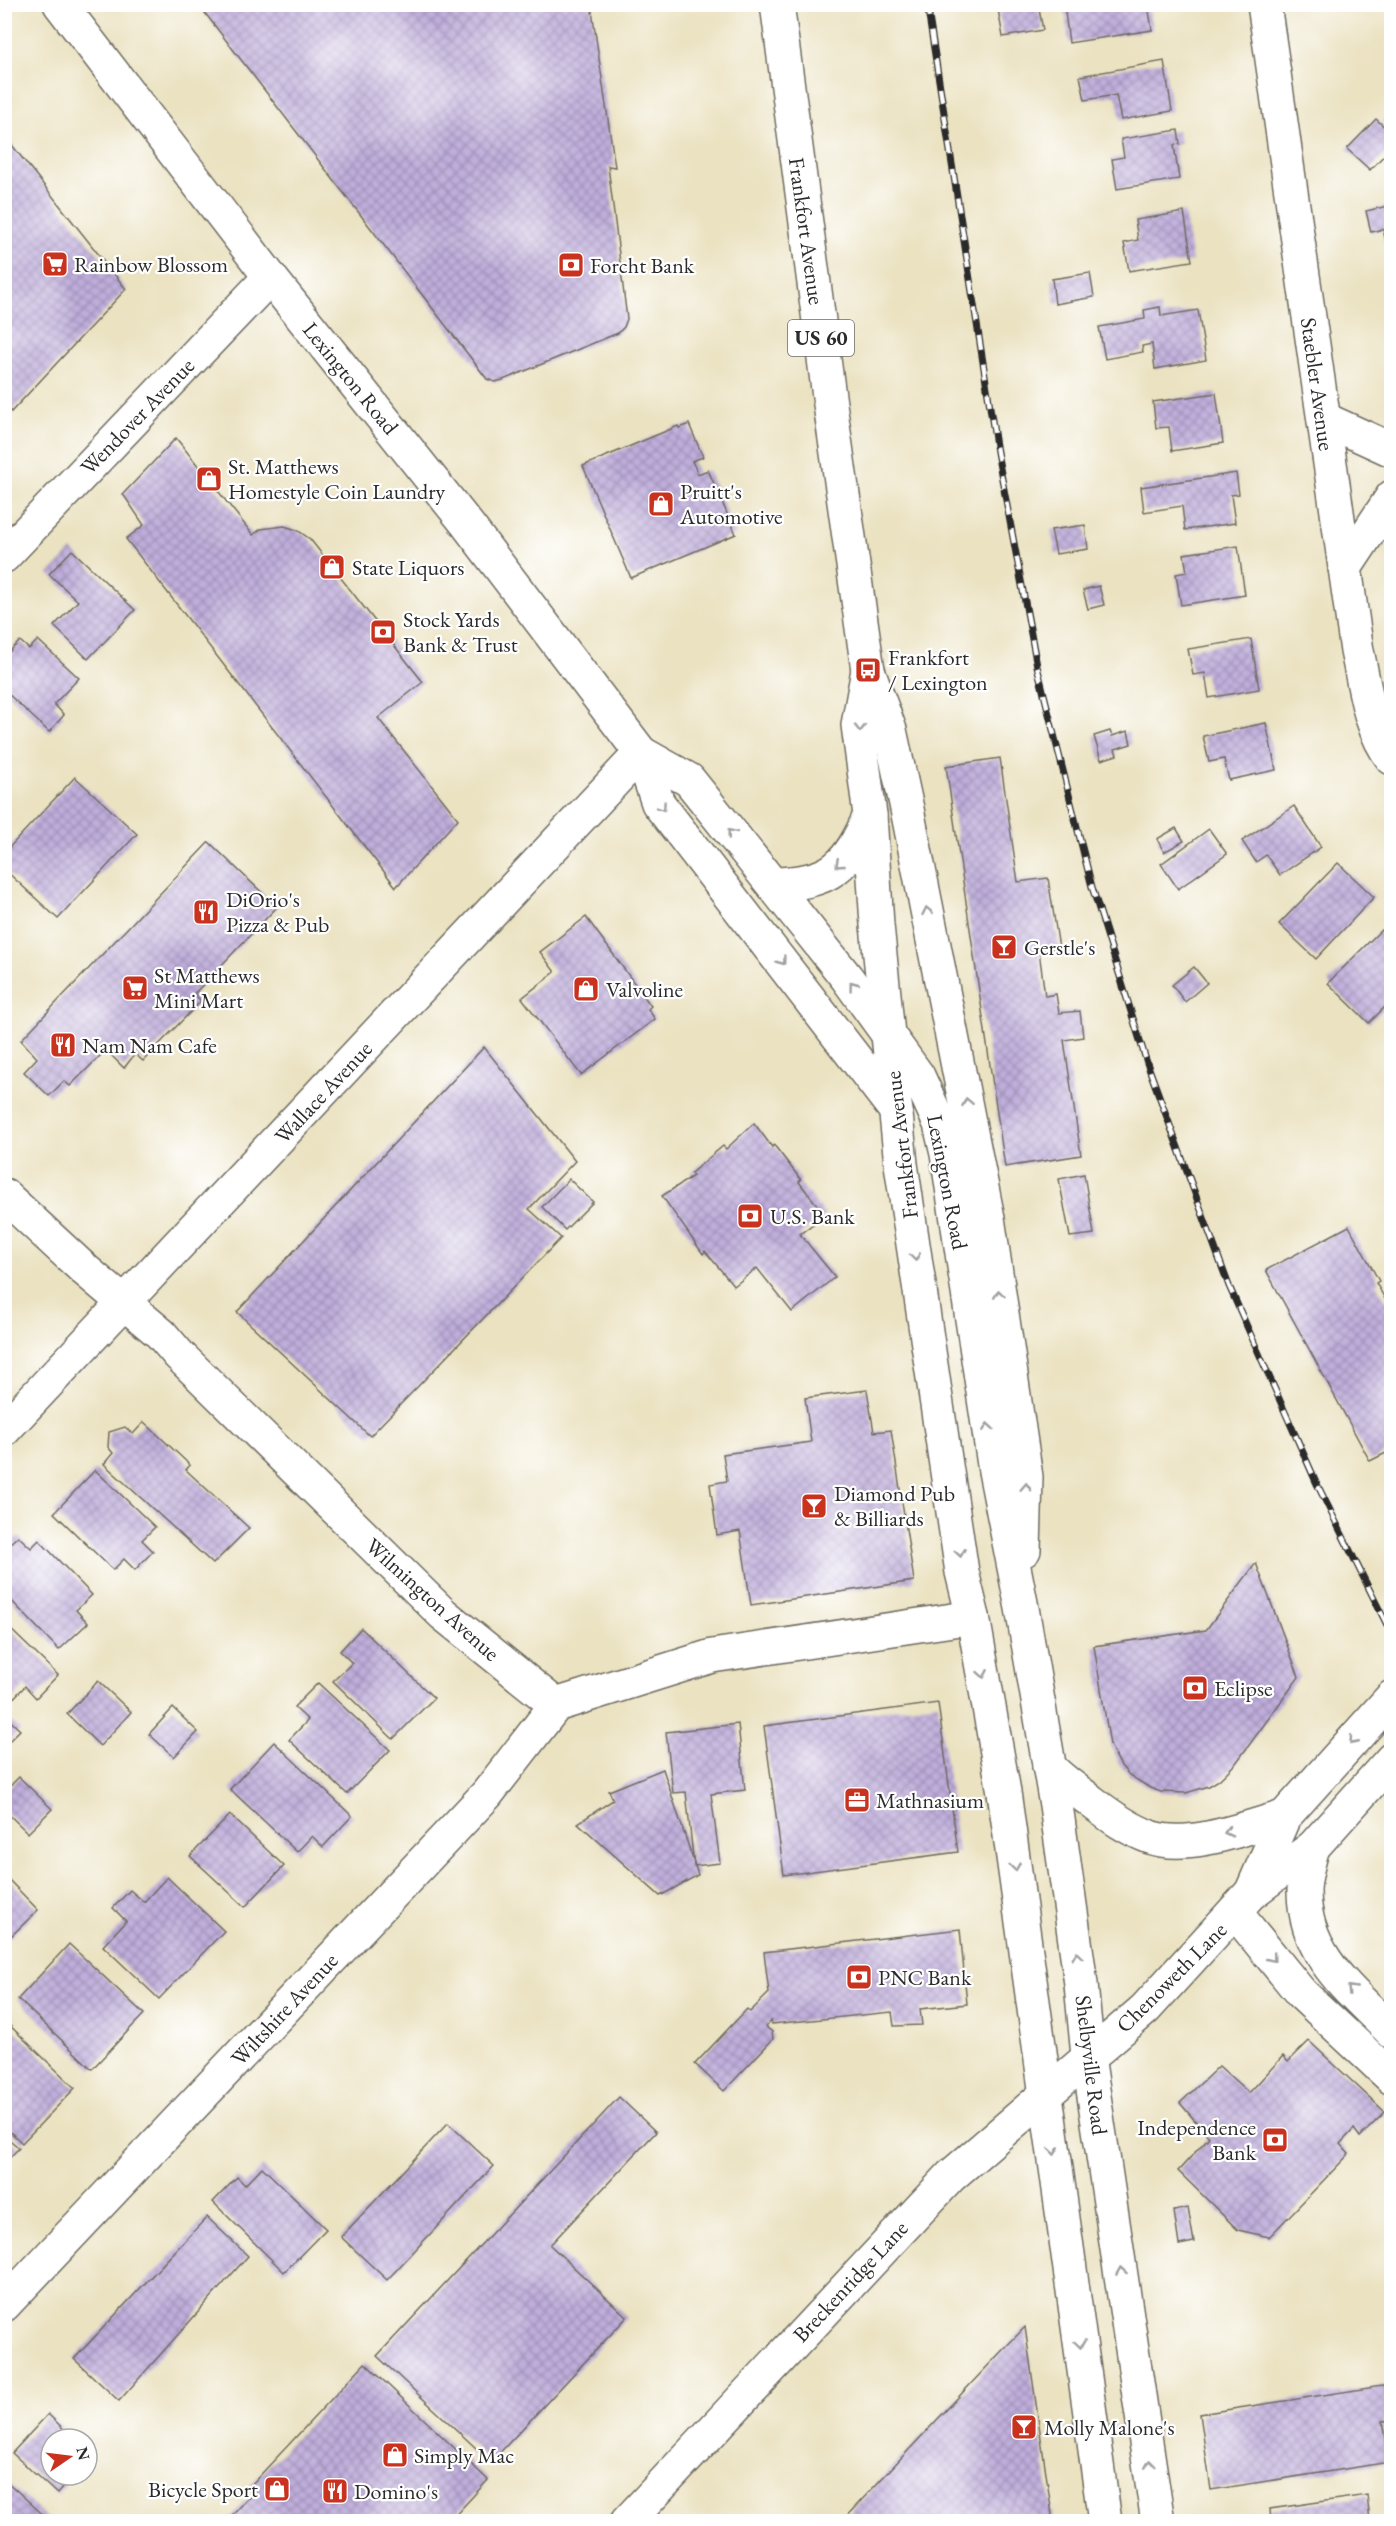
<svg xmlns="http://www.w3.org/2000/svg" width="1396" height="2526" font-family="'EB Garamond',serif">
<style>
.building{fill:url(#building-cross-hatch)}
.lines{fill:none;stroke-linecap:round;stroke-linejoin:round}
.minor-casing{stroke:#6e6b60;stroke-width:36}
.major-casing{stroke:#6e6b60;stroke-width:36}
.minor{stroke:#fff;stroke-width:33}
.major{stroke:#fff;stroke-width:33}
.rail-casing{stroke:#2b2b2b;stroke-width:7}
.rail{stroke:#fff;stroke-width:4.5;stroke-dasharray:14;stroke-linecap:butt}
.oneway{stroke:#a0a0a0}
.labels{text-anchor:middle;stroke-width:4.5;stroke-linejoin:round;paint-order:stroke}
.shield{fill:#fff;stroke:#6b6b6b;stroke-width:1.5}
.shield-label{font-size:21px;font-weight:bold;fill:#2b2b2b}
.street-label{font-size:22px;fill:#2b2b2b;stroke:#fff}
.poi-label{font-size:22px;fill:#2b2b2b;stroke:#fff;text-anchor:start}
</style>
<defs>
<pattern id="building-cross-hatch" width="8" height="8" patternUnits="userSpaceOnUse" patternTransform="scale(1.5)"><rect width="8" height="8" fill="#c0aedc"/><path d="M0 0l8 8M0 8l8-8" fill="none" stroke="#9c8eb3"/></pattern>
</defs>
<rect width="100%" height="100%" fill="#fff"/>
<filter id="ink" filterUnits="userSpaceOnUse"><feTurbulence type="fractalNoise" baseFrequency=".0167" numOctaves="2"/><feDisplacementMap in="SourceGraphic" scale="12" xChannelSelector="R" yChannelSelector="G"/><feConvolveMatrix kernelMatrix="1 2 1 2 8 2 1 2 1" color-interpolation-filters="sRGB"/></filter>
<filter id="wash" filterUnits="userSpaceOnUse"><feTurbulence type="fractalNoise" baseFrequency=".008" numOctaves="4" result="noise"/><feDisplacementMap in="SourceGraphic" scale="24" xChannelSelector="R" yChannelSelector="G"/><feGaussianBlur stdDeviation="1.35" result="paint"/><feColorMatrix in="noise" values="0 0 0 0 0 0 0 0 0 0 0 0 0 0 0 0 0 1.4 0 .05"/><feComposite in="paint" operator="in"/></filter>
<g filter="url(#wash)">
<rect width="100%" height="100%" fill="#ebe2c1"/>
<g id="blocks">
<!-- building -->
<g class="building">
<polygon points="198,4 591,4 615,167 608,166 627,319 624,327 618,333 503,380 495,382 487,379"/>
<polygon points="997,4 1038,4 1043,30 1003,37"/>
<polygon points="1064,4 1148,4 1152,30 1069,43"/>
<polygon points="1164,61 1172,111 1121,120 1116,95 1085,100 1080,76"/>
<polygon points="1392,111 1392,127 1384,119"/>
<polygon points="1376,119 1392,134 1392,147 1370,170 1347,149"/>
<polygon points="1178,130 1180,144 1174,145 1179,179 1117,189 1112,159 1124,157 1121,139"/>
<polygon points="4,135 126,289 11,412 4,403"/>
<polygon points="1392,205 1392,241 1386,242 1383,229 1371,232 1366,211"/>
<polygon points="1184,212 1192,261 1129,271 1124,243 1138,240 1135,220"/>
<polygon points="1090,273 1094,297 1055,304 1052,279"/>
<polygon points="1160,307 1161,316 1198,310 1206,360 1155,369 1152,344 1142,346 1143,352 1105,359 1099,327 1145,319 1144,310"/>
<polygon points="1216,393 1223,443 1172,451 1169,427 1156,428 1153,402"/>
<polygon points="689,424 703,457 692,461 698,474 708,470 736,534 631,578 583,466 678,426 679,428"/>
<polygon points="176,438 253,535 261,529 284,526 297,530 310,539 423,682 378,718 458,819 396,887 126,539 144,525 123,494"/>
<polygon points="1236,473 1239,494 1231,495 1235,523 1185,530 1182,506 1144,512 1141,487"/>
<polygon points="1085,525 1088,549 1056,554 1051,530"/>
<polygon points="1238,546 1245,595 1181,605 1176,574 1187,572 1184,554"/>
<polygon points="72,550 135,610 88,659 54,626 78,601 49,574"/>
<polygon points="1099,586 1104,605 1088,609 1083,590"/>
<polygon points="1251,639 1259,689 1209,698 1205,673 1193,675 1188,649"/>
<polygon points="38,640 79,678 54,704 64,715 49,732 4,690 4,675 8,671 4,669 4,657 20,641 29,649"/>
<polygon points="1266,723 1276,770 1229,780 1224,759 1209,762 1203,736"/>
<polygon points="1110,731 1112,736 1128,731 1131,744 1115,749 1117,755 1101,760 1094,736"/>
<polygon points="1000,758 1018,882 1048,878 1059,948 1039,951 1045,996 1056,994 1059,1013 1080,1011 1083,1037 1064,1040 1081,1155 1005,1167 946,766"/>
<polygon points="75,777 137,834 58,919 4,869 4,853"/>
<polygon points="1294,806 1321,847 1280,875 1266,855 1256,862 1242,841"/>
<polygon points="1176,828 1184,841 1164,852 1157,839"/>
<polygon points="1209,829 1227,854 1178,889 1161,864"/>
<polygon points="209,842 277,907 194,994 201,1001 143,1061 135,1054 124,1068 106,1050 70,1086 64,1081 49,1096 24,1072 37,1058 21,1040"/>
<polygon points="1338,863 1374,897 1316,959 1279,924"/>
<polygon points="586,917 651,1006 648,1009 655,1019 581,1075 522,998 555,972 540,952"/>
<polygon points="1381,930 1392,940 1392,1000 1369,1023 1328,983"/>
<polygon points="1194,967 1207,983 1185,1002 1172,985"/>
<polygon points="484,1047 575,1161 529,1209 561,1238 370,1436 237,1312"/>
<polygon points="754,1123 772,1147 774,1145 801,1180 799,1182 825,1215 800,1234 835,1277 792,1312 757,1268 734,1286 705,1251 703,1254 662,1196 693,1176 691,1173 723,1146 726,1149"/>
<polygon points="1084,1174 1094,1234 1070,1237 1059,1179"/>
<polygon points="569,1179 593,1202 565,1230 542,1207"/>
<polygon points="1349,1226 1379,1281 1376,1283 1392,1311 1392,1450 1370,1461 1266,1270"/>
<polygon points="867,1390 874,1432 891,1430 914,1581 751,1605 740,1531 717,1535 710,1484 727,1481 723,1454 811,1442 805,1398"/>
<polygon points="144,1422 190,1465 186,1470 249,1528 213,1564 104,1464 113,1453 108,1447 109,1432 125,1427 133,1434"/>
<polygon points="95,1470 155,1527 142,1540 153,1551 135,1570 124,1559 113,1570 54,1513"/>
<polygon points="18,1536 31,1548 39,1540 92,1595 76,1610 88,1623 59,1650 4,1593 4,1567 7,1564 4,1561 4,1549"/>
<polygon points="1256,1563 1299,1677 1236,1763 1219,1780 1209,1786 1186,1793 1161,1792 1150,1788 1129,1775 1121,1766 1110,1745 1094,1646 1206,1630"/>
<polygon points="4,1623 58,1675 36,1698 25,1686 7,1705 4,1703"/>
<polygon points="361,1628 434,1698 393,1739 333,1681 352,1663 340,1651"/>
<polygon points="98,1681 131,1712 100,1746 67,1714"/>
<polygon points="318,1683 390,1750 347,1794 289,1740 308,1720 294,1707"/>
<polygon points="938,1703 958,1852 784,1875 764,1726"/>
<polygon points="173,1708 198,1732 174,1757 149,1734"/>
<polygon points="4,1715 20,1730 4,1746"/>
<polygon points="738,1724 745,1790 711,1794 720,1863 694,1866 686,1792 673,1793 666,1732"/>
<polygon points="274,1742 352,1816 323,1847 312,1836 297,1852 230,1789"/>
<polygon points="663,1769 698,1875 660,1896 578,1823 613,1800 609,1791"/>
<polygon points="19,1777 52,1809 28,1833 4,1810 4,1792"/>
<polygon points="230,1815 284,1866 245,1907 190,1856"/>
<polygon points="167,1877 224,1931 159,1999 103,1946 126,1921 113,1908 130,1890 144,1902"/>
<polygon points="7,1878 38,1910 4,1943 4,1881"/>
<polygon points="960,1929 967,2004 920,2009 922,2025 894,2026 892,2012 772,2024 771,2021 766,2027 772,2032 773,2039 724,2091 695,2064 747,2009 750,2012 769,1993 764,1952"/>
<polygon points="69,1944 144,2014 92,2069 18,1999"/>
<polygon points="4,2020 75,2088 22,2143 4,2126"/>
<polygon points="1309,2041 1385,2112 1360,2137 1354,2129 1340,2144 1349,2154 1269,2237 1238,2230 1178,2171 1209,2137 1180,2103 1219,2066 1249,2093 1283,2056 1288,2062"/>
<polygon points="619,2097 656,2132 550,2245 627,2317 491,2462 377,2356"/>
<polygon points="448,2123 494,2166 387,2280 341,2237"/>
<polygon points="4,2135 19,2148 4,2163"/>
<polygon points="262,2167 326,2229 284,2272 213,2202 237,2177 245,2185"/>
<polygon points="1188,2208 1194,2242 1179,2245 1174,2211"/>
<polygon points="207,2217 248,2256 119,2401 74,2359"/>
<polygon points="1025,2327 1053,2522 841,2522 997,2356"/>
<polygon points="365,2363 488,2480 449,2522 226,2522 254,2492 250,2486"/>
<polygon points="1388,2385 1392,2420 1383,2421 1390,2462 1211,2490 1200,2414"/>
<polygon points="48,2414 74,2439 51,2439 51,2475 74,2475 57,2494 12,2453"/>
<polygon points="4,2479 51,2522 4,2522"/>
<polygon points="1367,2495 1370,2522 1271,2522 1270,2509"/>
</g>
</g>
</g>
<g filter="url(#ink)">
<use href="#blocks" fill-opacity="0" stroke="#6e6b60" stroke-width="1.5"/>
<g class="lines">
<defs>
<g id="minor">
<path d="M1264 4 1357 651C1365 686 1369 729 1392 758"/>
<polyline points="1324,419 1392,450"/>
<polyline points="4,556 270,277"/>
<polyline points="1345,568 1392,497"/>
<polyline points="4,1195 85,1270 161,1334 179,1355 443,1614 556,1705 712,1656 973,1617"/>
<polyline points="4,1430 641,753"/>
<polyline points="4,2305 487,1794 556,1705"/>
</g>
<g id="major">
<polyline points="60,4 270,277 467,524 641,753 658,803 896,1111"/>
<polyline points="777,4 830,404 868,670 890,730 906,804 988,1218 1026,1477 1024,1550"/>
<polyline points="868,670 858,725 870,815 877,925 901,1164 962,1572 973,1617 1004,1792 1105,2522"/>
<polyline points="641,753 689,780 847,978 918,1076 940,1124 947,1154 995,1471 1022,1608 1056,1805 1081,1984 1088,2056 1158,2522"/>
<path d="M773 884C831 883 848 867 870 815"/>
<path d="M1049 1767C1062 1781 1077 1790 1092 1802 1110 1816 1128 1829 1150 1837 1188 1851 1247 1827 1284 1817"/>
<path d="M1313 1847C1309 1861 1304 1877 1304 1892 1305 1957 1350 1989 1392 2032"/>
<polyline points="1252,1891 1284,1817 1392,1697"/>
<polyline points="1235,1912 1301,1993 1392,2078"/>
<polyline points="627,2522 951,2176 1145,2009 1250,1894 1313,1847 1392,1759"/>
</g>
</defs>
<!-- minor casing -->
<use href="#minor" class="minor-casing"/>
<!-- major casing -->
<use href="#major" class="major-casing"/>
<!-- minor -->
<use href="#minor" class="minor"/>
<!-- major -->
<use href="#major" class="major"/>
<defs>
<polyline id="rail" points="927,4 997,452 1037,666 1092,887 1147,1063 1229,1286 1317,1484 1392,1635"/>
</defs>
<!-- rail casing -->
<use href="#rail" class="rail-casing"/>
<!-- rail -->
<use href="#rail" class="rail"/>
</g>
<!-- one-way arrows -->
<defs><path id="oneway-chevron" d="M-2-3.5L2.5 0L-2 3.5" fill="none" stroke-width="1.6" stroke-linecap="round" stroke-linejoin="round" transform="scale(1.5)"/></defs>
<g class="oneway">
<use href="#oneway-chevron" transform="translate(860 728) rotate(89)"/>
<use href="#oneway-chevron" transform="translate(662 807) rotate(56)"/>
<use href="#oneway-chevron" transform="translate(731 833) rotate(-129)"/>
<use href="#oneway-chevron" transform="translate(839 864) rotate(139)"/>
<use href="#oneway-chevron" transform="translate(927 911) rotate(-101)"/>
<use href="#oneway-chevron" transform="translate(782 961) rotate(53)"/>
<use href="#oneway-chevron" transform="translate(853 985) rotate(-127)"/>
<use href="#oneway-chevron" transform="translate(967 1102) rotate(-101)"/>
<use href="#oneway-chevron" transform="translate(915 1257) rotate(82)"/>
<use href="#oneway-chevron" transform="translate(999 1294) rotate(-98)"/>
<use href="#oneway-chevron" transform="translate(988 1427) rotate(-99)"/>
<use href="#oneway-chevron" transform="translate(1026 1487) rotate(-87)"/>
<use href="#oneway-chevron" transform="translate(960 1553) rotate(81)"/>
<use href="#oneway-chevron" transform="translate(983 1674) rotate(80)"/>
<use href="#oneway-chevron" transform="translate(1353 1741) rotate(132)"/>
<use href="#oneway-chevron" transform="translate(1228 1832) rotate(165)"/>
<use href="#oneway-chevron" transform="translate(1015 1867) rotate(82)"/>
<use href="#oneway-chevron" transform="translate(1077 1956) rotate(-98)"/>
<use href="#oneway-chevron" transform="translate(1272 1958) rotate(51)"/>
<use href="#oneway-chevron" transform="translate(1351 1989) rotate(-134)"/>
<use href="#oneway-chevron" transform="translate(1054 2151) rotate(82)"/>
<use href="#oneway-chevron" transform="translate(1121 2271) rotate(-99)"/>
<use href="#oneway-chevron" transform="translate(1080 2344) rotate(82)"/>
<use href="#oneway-chevron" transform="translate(1150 2464) rotate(-98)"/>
</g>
</g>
<!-- icons -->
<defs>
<symbol id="supermarket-square" viewBox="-11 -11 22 22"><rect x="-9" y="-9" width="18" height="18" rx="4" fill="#c8321e" stroke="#fff"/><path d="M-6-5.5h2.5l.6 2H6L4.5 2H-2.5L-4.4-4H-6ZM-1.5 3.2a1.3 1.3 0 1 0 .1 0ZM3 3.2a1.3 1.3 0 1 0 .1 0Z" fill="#fff"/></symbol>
<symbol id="bank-square" viewBox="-11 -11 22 22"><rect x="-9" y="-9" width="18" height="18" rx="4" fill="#c8321e" stroke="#fff"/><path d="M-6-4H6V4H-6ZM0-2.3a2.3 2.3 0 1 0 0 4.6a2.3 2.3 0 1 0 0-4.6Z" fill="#fff"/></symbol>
<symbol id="shop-square" viewBox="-11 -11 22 22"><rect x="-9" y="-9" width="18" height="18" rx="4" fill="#c8321e" stroke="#fff"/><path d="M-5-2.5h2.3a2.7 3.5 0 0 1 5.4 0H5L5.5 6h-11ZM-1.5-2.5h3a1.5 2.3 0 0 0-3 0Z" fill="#fff"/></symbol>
<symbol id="bus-square" viewBox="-11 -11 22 22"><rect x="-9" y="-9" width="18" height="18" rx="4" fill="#c8321e" stroke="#fff"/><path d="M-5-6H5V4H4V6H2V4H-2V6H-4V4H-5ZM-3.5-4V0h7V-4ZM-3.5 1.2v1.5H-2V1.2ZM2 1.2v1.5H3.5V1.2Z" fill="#fff"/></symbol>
<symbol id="restaurant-square" viewBox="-11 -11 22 22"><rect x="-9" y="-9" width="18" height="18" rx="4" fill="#c8321e" stroke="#fff"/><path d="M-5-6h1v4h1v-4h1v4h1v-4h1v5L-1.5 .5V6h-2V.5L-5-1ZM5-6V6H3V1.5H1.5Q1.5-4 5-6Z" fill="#fff"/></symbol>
<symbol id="bar-square" viewBox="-11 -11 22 22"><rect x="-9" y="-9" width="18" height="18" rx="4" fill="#c8321e" stroke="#fff"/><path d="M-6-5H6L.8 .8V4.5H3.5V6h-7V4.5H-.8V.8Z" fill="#fff"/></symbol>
<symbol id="office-square" viewBox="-11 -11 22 22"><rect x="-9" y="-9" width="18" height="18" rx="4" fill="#c8321e" stroke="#fff"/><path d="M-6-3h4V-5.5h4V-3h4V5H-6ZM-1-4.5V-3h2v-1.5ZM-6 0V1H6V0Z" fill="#fff"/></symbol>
</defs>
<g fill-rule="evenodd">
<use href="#supermarket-square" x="40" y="249" width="30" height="30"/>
<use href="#bank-square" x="556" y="250" width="30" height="30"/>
<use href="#shop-square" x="194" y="464" width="30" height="30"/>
<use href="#shop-square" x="646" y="489" width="30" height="30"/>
<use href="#shop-square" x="317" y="552" width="30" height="30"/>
<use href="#bank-square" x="368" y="617" width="30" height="30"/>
<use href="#bus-square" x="853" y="655" width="30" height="30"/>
<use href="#restaurant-square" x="191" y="897" width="30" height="30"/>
<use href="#bar-square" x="989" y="932" width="30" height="30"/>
<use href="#supermarket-square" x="120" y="973" width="30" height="30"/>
<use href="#shop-square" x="571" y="974" width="30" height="30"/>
<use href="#restaurant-square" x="48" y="1030" width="30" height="30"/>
<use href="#bank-square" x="735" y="1201" width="30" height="30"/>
<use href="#bar-square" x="799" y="1491" width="30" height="30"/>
<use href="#bank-square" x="1180" y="1673" width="30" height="30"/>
<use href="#office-square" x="842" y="1785" width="30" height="30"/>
<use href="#bank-square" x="844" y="1962" width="30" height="30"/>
<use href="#bank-square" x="1260" y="2125" width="30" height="30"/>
<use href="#bar-square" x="1009" y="2412" width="30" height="30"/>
<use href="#shop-square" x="380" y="2440" width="30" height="30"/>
<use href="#shop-square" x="262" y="2474" width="30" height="30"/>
<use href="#restaurant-square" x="320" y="2476" width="30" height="30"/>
</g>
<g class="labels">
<!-- shield labels -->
<rect class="shield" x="788" y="320" width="66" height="36" rx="4.5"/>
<g class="shield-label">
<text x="821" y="345">US 60</text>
</g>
<!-- street labels -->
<g class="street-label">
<text transform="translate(807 231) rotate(82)" y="8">Frankfort Avenue</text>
<text transform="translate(351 378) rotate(51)" y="8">Lexington Road</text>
<text transform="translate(1318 384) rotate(82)" y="8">Staebler Avenue</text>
<text transform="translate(137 416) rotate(-46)" y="8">Wendover Avenue</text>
<text transform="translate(323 1092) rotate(-47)" y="8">Wallace Avenue</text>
<text transform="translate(901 1145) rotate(-97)" y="8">Frankfort Avenue</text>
<text transform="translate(948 1182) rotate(79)" y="8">Lexington Road</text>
<text transform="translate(433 1599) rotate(42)" y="8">Wilmington Avenue</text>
<text transform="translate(1171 1977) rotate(-45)" y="8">Chenoweth Lane</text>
<text transform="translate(284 2009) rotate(-47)" y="8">Wiltshire Avenue</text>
<text transform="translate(1092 2065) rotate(83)" y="8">Shelbyville Road</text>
<text transform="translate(850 2281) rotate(-47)" y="8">Breckenridge Lane</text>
</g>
<!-- poi labels -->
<g class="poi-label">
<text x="74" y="272">Rainbow Blossom</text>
<text x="590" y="273">Forcht Bank</text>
<text x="228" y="474">St. Matthews<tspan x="228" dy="25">Homestyle Coin Laundry</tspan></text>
<text x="680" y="499">Pruitt's<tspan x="680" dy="25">Automotive</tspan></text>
<text x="352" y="575">State Liquors</text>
<text x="403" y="627">Stock Yards<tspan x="403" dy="25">Bank &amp; Trust</tspan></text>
<text x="888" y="665">Frankfort<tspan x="888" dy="25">/ Lexington</tspan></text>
<text x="226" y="907">DiOrio's<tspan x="226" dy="25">Pizza &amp; Pub</tspan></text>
<text x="1024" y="955">Gerstle's</text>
<text x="154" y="983">St Matthews<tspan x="154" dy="25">Mini Mart</tspan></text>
<text x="606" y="997">Valvoline</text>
<text x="82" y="1053">Nam Nam Cafe</text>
<text x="770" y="1224">U.S. Bank</text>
<text x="834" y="1501">Diamond Pub<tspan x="834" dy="25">&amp; Billiards</tspan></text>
<text x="1214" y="1696">Eclipse</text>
<text x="876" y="1808">Mathnasium</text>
<text x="878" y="1985">PNC Bank</text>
<text x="1256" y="2135" text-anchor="end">Independence<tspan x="1256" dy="25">Bank</tspan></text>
<text x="1044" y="2435">Molly Malone's</text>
<text x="414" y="2463">Simply Mac</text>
<text x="258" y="2497" text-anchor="end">Bicycle Sport</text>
<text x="354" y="2499">Domino's</text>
</g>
</g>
<!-- margin -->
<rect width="1396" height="2526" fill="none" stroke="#fff" stroke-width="24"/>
<!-- north arrow -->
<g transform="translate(69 2457) rotate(76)"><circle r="28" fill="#ffffff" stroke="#aaaaaa" stroke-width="1.5"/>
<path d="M0-4.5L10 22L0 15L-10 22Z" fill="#c8321e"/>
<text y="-9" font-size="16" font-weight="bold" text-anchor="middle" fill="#2b2b2b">N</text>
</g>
</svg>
